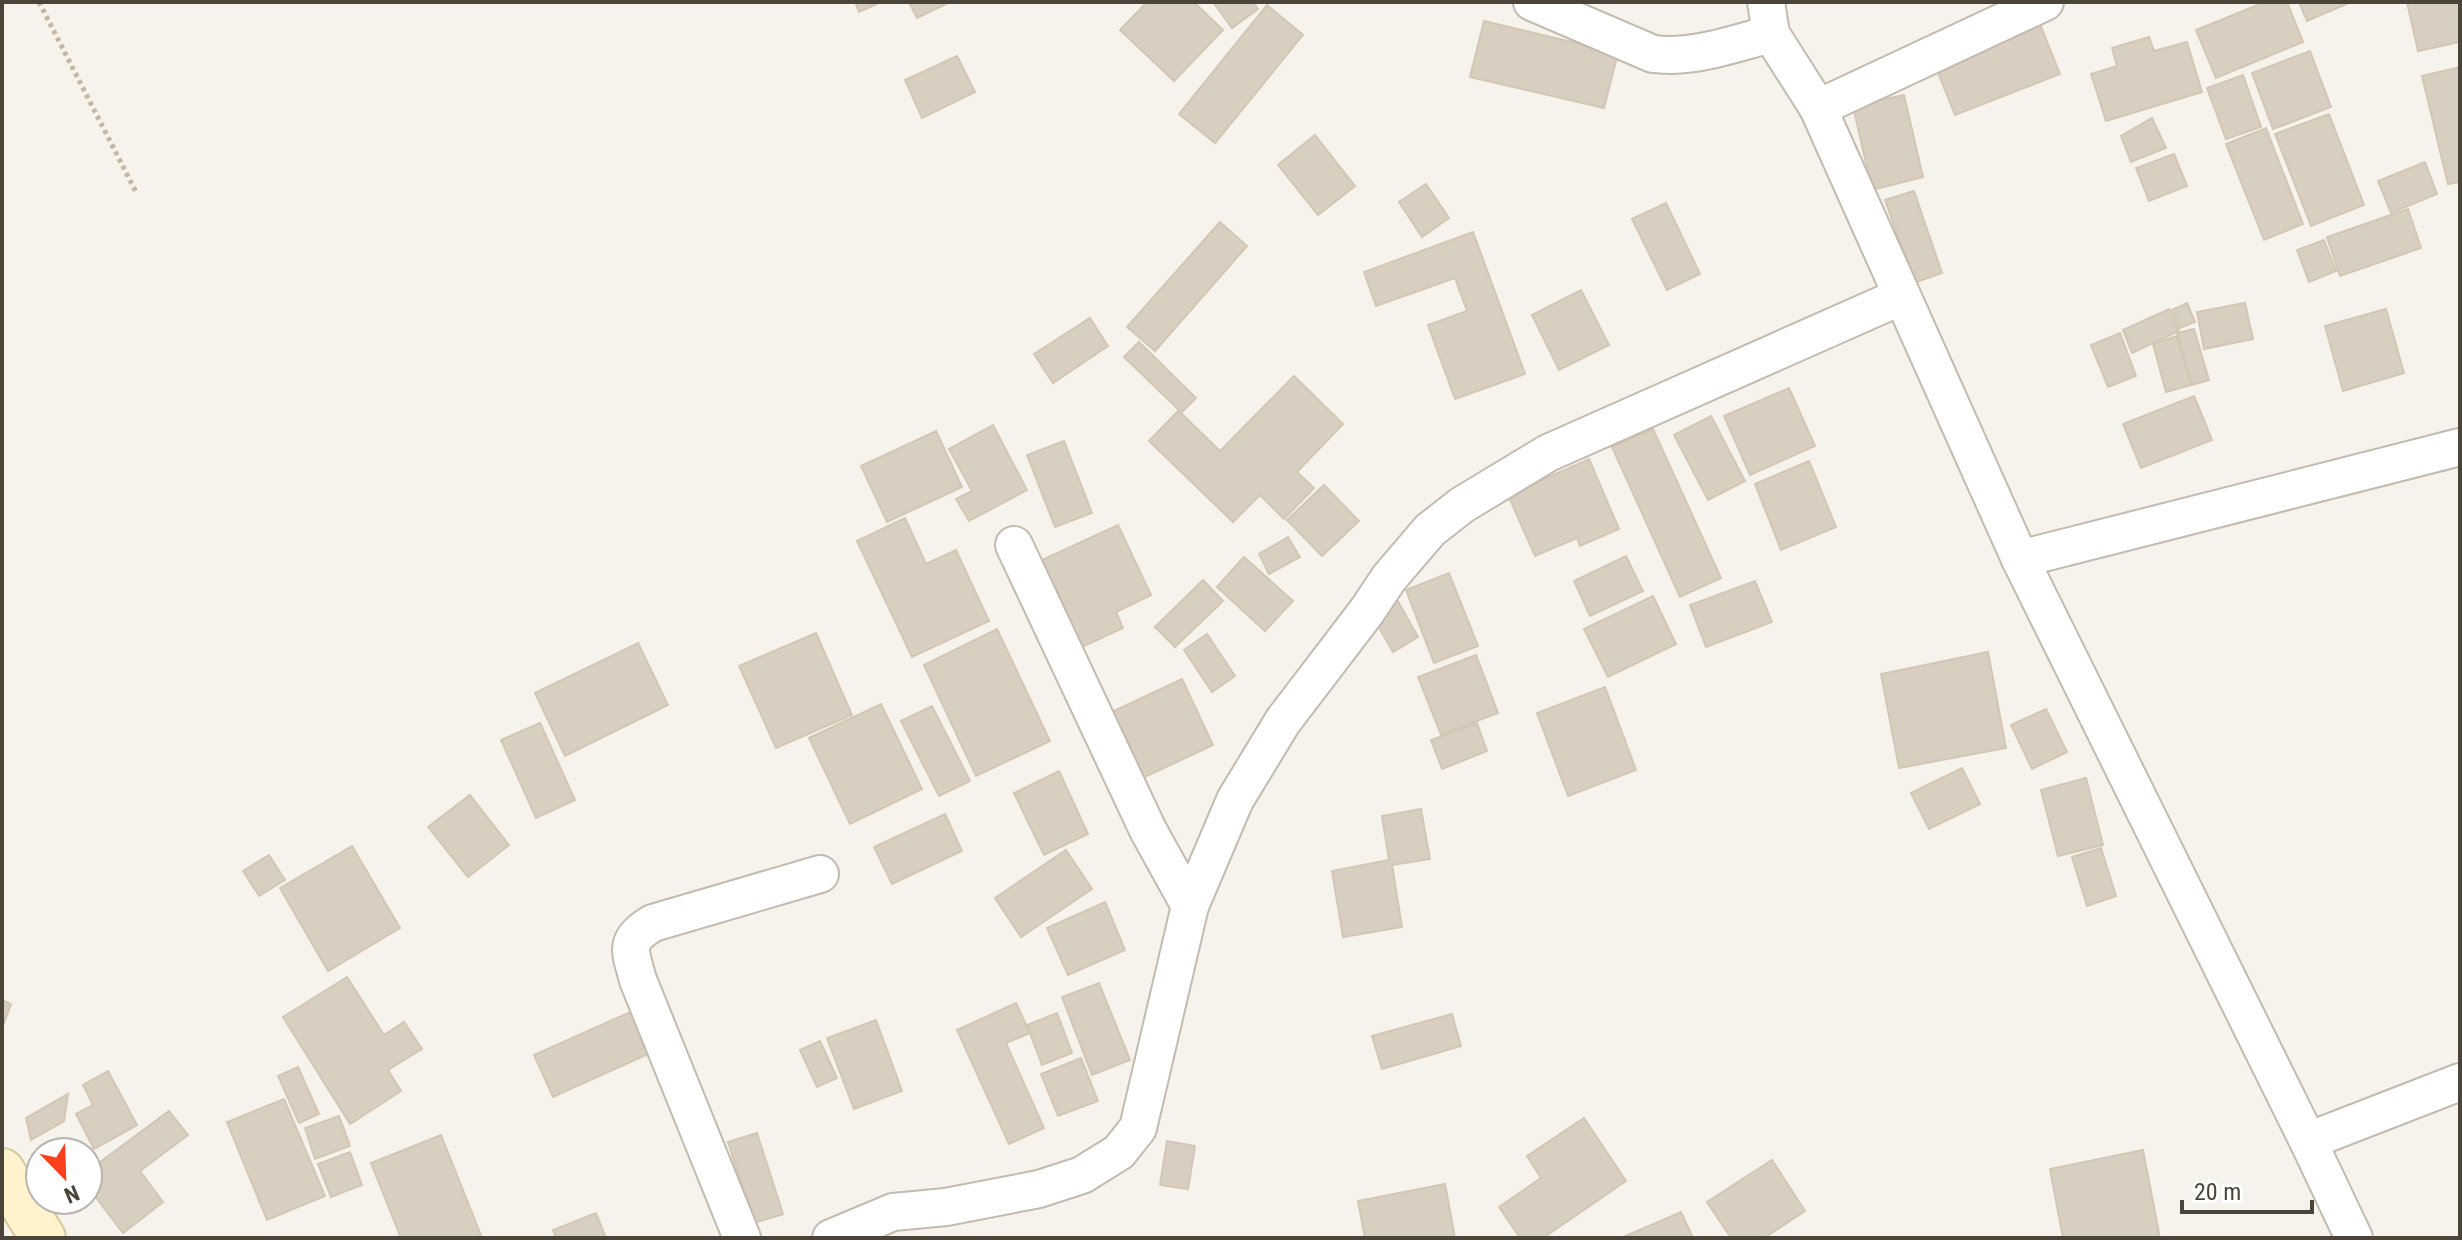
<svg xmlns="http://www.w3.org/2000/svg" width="2462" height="1240" font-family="'Roboto Condensed',sans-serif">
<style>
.building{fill:#d8cfc1;stroke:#d3c7b4;stroke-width:2}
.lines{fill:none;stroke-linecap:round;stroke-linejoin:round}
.street-casing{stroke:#c2bbae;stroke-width:40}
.secondary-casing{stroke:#d6c79b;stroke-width:48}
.path{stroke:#c4b79f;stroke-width:5;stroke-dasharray:4 4;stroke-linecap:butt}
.street{stroke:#fff;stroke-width:36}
.secondary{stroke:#fff3cd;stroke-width:44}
</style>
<rect width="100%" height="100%" fill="#f6f3ec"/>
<!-- building -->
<g class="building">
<polygon points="855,2 881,2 859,12"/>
<polygon points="909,2 950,2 917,18"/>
<polygon points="1147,2 1194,2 1223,30 1174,81 1120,30"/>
<polygon points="1213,2 1253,2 1258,9 1232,28"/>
<polygon points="2265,2 2287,2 2303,42 2216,78 2196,30"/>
<polygon points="2299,2 2351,2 2307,21"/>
<polygon points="2407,2 2460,2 2460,42 2418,51"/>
<polygon points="1267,5 1303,35 1215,143 1179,114"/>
<polygon points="1484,21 1618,53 1604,108 1470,77"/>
<polygon points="2040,24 2060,74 1955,115 1935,65"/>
<polygon points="2149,37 2154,51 2187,42 2202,92 2106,121 2091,74 2117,66 2112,48"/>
<polygon points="2310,51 2331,107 2273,129 2252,73"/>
<polygon points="957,56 975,92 922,118 905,80"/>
<polygon points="2460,67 2460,182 2448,184 2422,76"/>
<polygon points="2243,75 2261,127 2226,139 2207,88"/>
<polygon points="1904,95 1923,177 1872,190 1853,106"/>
<polygon points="2329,114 2364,205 2311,226 2275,134"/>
<polygon points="2152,118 2166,148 2131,162 2121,136"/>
<polygon points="2266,128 2303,224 2264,240 2226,144"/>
<polygon points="1315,135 1355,186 1318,215 1278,165"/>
<polygon points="2174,154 2187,186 2149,201 2136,168"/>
<polygon points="2425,162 2437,194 2391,213 2378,181"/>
<polygon points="1426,184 1449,218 1422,237 1399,202"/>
<polygon points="1914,191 1942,273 1914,283 1885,200"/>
<polygon points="1666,203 1700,274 1667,290 1632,219"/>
<polygon points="2408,209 2421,248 2340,276 2327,237"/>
<polygon points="1220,222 1247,246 1155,351 1127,327"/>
<polygon points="1473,232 1525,374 1455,399 1428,325 1467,311 1455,278 1376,306 1364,272"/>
<polygon points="2324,240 2336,271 2309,282 2297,250"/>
<polygon points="1581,290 1609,345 1559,370 1532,315"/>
<polygon points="2187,303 2195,322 2180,328 2172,310"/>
<polygon points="2245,303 2253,339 2204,349 2197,312"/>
<polygon points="2169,309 2179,331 2132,353 2123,330"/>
<polygon points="2386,309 2404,373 2343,391 2325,326"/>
<polygon points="1090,318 1108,346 1053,383 1034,354"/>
<polygon points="2194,329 2209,380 2192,385 2177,333"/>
<polygon points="2120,333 2136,376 2108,387 2091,345"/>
<polygon points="2177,336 2191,385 2166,392 2153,344"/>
<polygon points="1139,342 1196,398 1181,413 1220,451 1294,376 1343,424 1297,472 1314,488 1284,519 1260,495 1233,522 1149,441 1179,410 1124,357"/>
<polygon points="1789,388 1815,446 1750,475 1724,416"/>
<polygon points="2194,396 2212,440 2141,468 2123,424"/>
<polygon points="1711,416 1745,481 1708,500 1674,435"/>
<polygon points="993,425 1027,490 969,521 956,499 972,491 949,449"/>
<polygon points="1653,429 1721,578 1680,597 1612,447"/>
<polygon points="936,431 962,487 887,522 861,466"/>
<polygon points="1064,441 1092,513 1055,527 1027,455"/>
<polygon points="1589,459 1619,529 1580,546 1577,538 1535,556 1508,495"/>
<polygon points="1809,461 1836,527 1781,550 1755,484"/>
<polygon points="1324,485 1359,521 1322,556 1287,520"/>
<polygon points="905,518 926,564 956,550 989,621 912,657 857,541"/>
<polygon points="1118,525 1151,595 1116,612 1123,628 1071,652 1031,565"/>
<polygon points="1288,537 1300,557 1269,574 1259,554"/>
<polygon points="1626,556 1643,591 1590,616 1574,581"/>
<polygon points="1244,557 1293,601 1265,631 1217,587"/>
<polygon points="1449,573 1478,646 1434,663 1406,590"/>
<polygon points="1203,580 1223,601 1175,647 1155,627"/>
<polygon points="1755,581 1772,622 1706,647 1690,605"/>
<polygon points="1653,596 1676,644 1608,677 1584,629"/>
<polygon points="1396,598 1418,637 1393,652 1370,612"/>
<polygon points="997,629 1050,741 976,776 924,665"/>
<polygon points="816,633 852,715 776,748 739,666"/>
<polygon points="1207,634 1235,676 1212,692 1184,650"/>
<polygon points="638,643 668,705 565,756 535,693"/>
<polygon points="1988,652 2006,748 1899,768 1881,674"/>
<polygon points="1476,655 1498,713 1441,735 1418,677"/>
<polygon points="1182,679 1213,745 1132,783 1101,717"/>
<polygon points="1605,687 1636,770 1568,796 1537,713"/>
<polygon points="881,704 922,789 850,824 809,738"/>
<polygon points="932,706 970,781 939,796 901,721"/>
<polygon points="2046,709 2067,752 2032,769 2011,725"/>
<polygon points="540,723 575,800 536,818 501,740"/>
<polygon points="1477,723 1487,751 1442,769 1431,740"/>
<polygon points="1962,768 1980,804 1929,829 1911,793"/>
<polygon points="1059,771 1088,834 1044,855 1014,793"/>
<polygon points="2086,778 2103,845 2058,856 2041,790"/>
<polygon points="470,795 509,845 468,877 428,827"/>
<polygon points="1421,809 1430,859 1392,865 1402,927 1343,937 1332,871 1389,860 1382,816"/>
<polygon points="945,814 962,851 892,884 874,847"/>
<polygon points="352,846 400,928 328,971 280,888"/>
<polygon points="2101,848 2116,896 2087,906 2072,857"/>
<polygon points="1066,850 1092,889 1021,937 995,898"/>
<polygon points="269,855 285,880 259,896 243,871"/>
<polygon points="1105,902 1125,950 1068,975 1047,928"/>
<polygon points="347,977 384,1035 404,1022 422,1049 388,1070 401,1091 350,1124 283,1017"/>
<polygon points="1099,983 1130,1060 1092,1075 1062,997"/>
<polygon points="2,1000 11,1004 4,1023 2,1022"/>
<polygon points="1016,1003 1030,1033 1006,1043 1044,1128 1009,1144 957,1030"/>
<polygon points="637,1009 657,1050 553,1097 534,1055"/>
<polygon points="1057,1013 1072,1053 1042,1065 1027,1025"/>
<polygon points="1452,1014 1461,1046 1382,1069 1372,1036"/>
<polygon points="876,1020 902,1091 854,1109 827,1038"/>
<polygon points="820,1041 837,1078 817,1087 800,1050"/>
<polygon points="1081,1058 1098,1101 1058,1116 1041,1074"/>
<polygon points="298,1067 319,1114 299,1123 278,1076"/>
<polygon points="108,1071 137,1125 94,1149 76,1114 93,1105 83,1085"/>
<polygon points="68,1094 64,1121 31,1140 26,1118"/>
<polygon points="284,1099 325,1196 267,1220 227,1122"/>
<polygon points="169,1111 188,1135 140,1171 163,1202 123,1233 88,1187 88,1171"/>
<polygon points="339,1116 350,1146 315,1159 305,1128"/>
<polygon points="1584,1118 1626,1181 1543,1238 1520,1238 1499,1207 1541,1178 1527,1156"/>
<polygon points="757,1133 783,1214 754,1223 728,1142"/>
<polygon points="441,1135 482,1238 401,1238 371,1163"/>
<polygon points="1167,1141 1195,1146 1188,1189 1160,1185"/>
<polygon points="2143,1150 2160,1238 2063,1238 2050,1169"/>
<polygon points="350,1152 362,1185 331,1197 318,1164"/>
<polygon points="1772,1160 1805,1211 1764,1238 1731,1238 1707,1202"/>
<polygon points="1445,1184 1455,1238 1365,1238 1358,1201"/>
<polygon points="1681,1212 1693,1238 1621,1238"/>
<polygon points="596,1213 606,1238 556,1238 553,1230"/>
</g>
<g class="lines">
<defs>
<g id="street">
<path d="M1532 2 1653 54C1693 59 1733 44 1771 34"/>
<polyline points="1766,2 1771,34 1818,108 2020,559 2308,1141 2354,1238"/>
<polyline points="1818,108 2045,2"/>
<polyline points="1014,545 1148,830 1190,906"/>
<polyline points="2020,559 2460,447"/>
<polyline points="2308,1141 2460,1082"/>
<path d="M742 1238 638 980C630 950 623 941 653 923L820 874"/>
<polyline points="831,1238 893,1212 946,1207 1039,1189 1082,1175 1119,1152 1138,1128 1190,906 1235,800 1283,721 1367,611 1389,578 1430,530 1462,505 1548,453 1902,296"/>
</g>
<polyline id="secondary" points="2,1171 43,1238"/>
</defs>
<!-- street casing -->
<use href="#street" class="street-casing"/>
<!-- secondary casing -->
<use href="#secondary" class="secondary-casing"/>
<!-- path -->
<polyline class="path" points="39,2 136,192"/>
<!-- street -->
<use href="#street" class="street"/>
<!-- secondary -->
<use href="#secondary" class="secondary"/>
</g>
<!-- border -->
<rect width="2462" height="1240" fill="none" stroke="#4b4439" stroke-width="8"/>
<!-- north arrow -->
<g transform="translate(64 1176) rotate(157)"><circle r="38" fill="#ffffff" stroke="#b7b4b0" stroke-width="2"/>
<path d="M0-6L14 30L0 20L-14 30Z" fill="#fc3f1d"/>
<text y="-12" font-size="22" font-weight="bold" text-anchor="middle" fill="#4b4439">N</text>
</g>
<!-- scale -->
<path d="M2182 1200v12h130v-12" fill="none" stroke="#4b4439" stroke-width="4"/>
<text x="2194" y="1200" font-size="24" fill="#4b4439" stroke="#ffffff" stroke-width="6" paint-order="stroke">20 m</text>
</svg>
